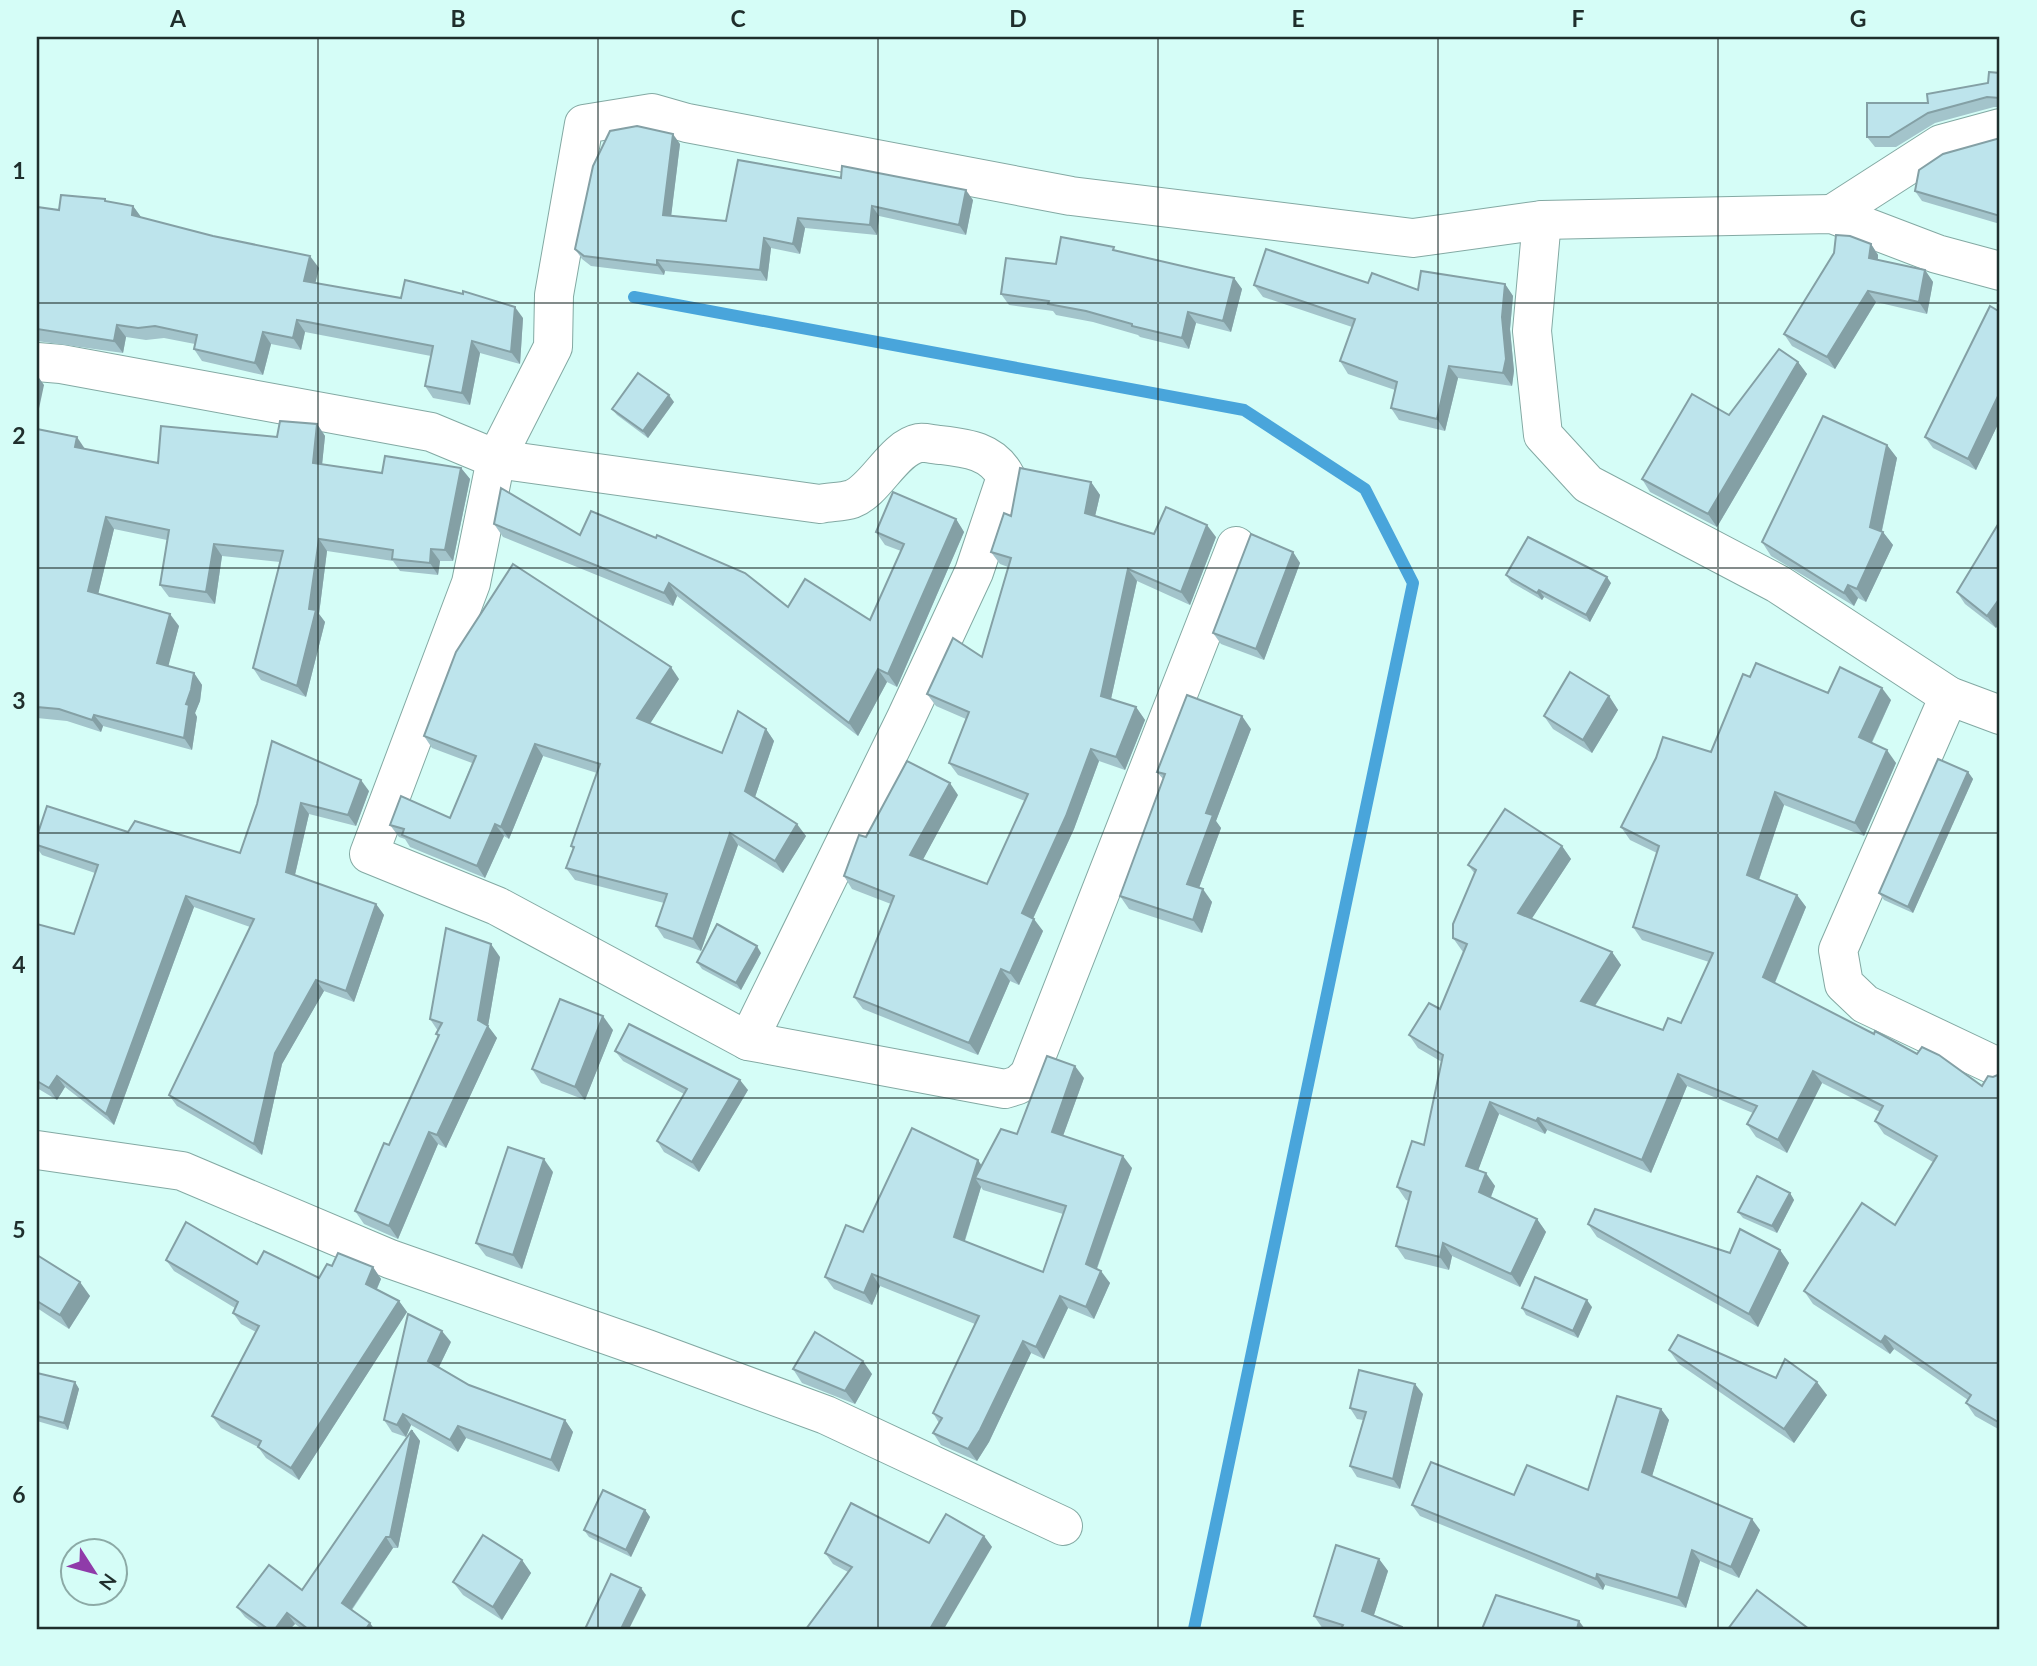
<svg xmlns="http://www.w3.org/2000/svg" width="2037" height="1666" font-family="Lato,sans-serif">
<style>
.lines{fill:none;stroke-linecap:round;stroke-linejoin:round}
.stream{stroke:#49a5db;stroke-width:12}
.minor-casing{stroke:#83a9a3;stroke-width:40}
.minor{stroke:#fff;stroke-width:38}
.wall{fill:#a3c4cb;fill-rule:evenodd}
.shaded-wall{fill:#84a0a5}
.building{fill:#bde4ec;stroke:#84a0a5;stroke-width:2}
.grid{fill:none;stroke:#1f2e2c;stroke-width:2;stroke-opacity:0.55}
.neatline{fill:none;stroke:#1f2e2c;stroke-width:2.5}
.grid-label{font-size:23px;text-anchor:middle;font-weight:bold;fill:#1f2e2c}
</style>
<rect width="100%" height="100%" fill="#d5fdf7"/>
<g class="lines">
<!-- stream -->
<polyline class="stream" points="634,297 1244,410 1365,489 1413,583 1194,1629"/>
<defs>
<g id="minor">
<polyline points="1832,214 1941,144 2000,128"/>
<polyline points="1542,220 1532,331 1543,435 1588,484 1778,584 1949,696 2000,715"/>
<path d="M37 362 61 364 431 432 496 459 820 504C830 502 843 502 852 499 876 490 893 448 919 443 925 442 935 445 941 445 967 448 993 451 1006 477L974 572 906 718 748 1041"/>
<polyline points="1236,546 1029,1075 1018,1085 1005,1089 748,1041 497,906 369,854 471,583 496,459 553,347 554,295 584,124 652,113 687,123 1071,196 1413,238 1542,220 1832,214 1937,254 2000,271"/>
<polyline points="1949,696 1838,950 1844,984 1865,1004 2000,1068"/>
<polyline points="37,1150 182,1171 390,1259 647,1349 826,1415 1063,1526"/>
</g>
</defs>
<!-- minor casing -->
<use href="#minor" class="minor-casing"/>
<!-- minor -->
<use href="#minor" class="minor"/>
</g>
<!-- wall -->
<g class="wall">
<polygon points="2000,73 2000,107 1994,107 1935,123 1896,147 1875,147 1867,137 1928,103 1988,83"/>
<polygon points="2000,138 2000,224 1922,201 1915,191"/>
<polygon points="680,144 671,216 726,221 738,160 973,200 966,235 879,216 877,235 805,228 800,254 771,248 767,281 665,271 664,275 591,266 582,259 575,249"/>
<polygon points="106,202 133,206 141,217 319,268 315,283 523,318 520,364 480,353 470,405 433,398 425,386 431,356 305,332 301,350 271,344 263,375 202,361 194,349 195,344 164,338 146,340 126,337 123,353 37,341 37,207 59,210"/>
<polygon points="1871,244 1878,255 1878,260 1925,270 1933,282 1927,314 1876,302 1835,369 1792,346 1784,334"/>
<polygon points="1117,251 1234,278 1242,289 1231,332 1196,323 1189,349 1140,337 1138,335 1093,322 1056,315 1053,311 1009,305 1001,294 1056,264"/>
<polygon points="1505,284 1513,296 1510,329 1514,371 1512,386 1458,378 1445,431 1399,420 1391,408 1395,390 1348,374 1340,361 1352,327 1263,297 1254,285 1418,290"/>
<polygon points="2000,312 2000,420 1976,470 1933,448 1925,437"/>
<polygon points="1798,362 1807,374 1717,527 1650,492 1642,479 1729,415"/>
<polygon points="674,402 648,438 617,415 612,409"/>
<polygon points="317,424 325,436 322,464 382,473 461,468 470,479 453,561 440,561 438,575 400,571 393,561 327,551 319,614 325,622 306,697 261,680 253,668 280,562 222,556 215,604 169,597 160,585 167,540 114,529 98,594 179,626 168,666 194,673 202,685 200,701 195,713 197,717 192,750 103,726 101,732 67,721 37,718 37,429 85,449 158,463 277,437"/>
<polygon points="1887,445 1897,458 1882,531 1893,545 1866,602 1858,598 1854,606 1771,556 1762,542"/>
<polygon points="1091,482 1100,495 1095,516 1154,534 1216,537 1190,605 1137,581 1111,699 1136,707 1145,720 1125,770 1099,761 1074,829 1033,919 1043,931 1019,985 1010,981 978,1055 863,1009 854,997 891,904 852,889 844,876 866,837 958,795 923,859 987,884 1025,801 958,775 949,763 966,719 936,706 927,694 982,657 1008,567 1000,564 991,552 1011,516"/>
<polygon points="956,519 964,532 897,687 887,682 858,736 677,596 673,606 503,537 494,524 580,535 788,607 870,620 901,551 885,545 876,532"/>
<polygon points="2000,521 2000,622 1996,628 1965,604 1957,592"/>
<polygon points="1293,552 1300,563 1264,660 1221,644 1213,633"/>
<polygon points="1506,575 1611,583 1590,622 1544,597 1542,600 1511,582"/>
<polygon points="1750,677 1828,693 1891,700 1872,743 1896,763 1864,836 1784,805 1759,880 1797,895 1806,907 1775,983 1874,1034 1982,1086 1993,1077 2000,1074 2000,1430 1975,1416 1966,1403 1968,1400 1894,1349 1890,1354 1813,1304 1804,1291 1895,1225 1933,1162 1884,1134 1875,1121 1880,1112 1822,1083 1787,1153 1756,1137 1747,1124 1753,1113 1687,1086 1651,1173 1547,1130 1545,1134 1499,1114 1478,1170 1495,1186 1491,1197 1537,1219 1546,1232 1520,1287 1452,1256 1449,1270 1405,1259 1396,1246 1409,1201 1406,1200 1397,1187 1424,1145 1442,1062 1418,1048 1409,1035 1440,1009 1463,952 1453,938 1475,874 1468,865 1562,846 1571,859 1531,919 1612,952 1621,965 1595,1006 1663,1030 1681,1023 1709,962 1642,940 1633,927 1657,853 1630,840 1621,827 1711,752"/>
<polygon points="679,679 650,723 722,753 766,729 774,741 755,797 806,836 783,873 738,845 701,951 664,938 656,926 664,903 575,880 566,868 573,849 571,846 597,773 543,756 509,839 504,836 485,878 410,847 405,839 399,837 390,825 450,818 472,763 432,748 424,736"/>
<polygon points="1609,696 1618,710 1592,753 1553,729 1544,716"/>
<polygon points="1251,729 1216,821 1221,828 1199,888 1212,902 1202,933 1129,909 1120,896 1163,779 1157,772"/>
<polygon points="1968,772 1973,779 1913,913 1884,900 1879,893"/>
<polygon points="369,791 356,826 309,814 295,875 376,904 384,915 354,1002 324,991 282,1064 262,1155 177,1106 169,1095 250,927 194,907 114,1125 65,1087 57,1100 37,1088 37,924 74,934 95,873 42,855 37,848 37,836 128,832 240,853 257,804"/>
<polygon points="761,953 741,990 702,969 697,962"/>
<polygon points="500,957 488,1026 497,1038 446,1148 438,1144 398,1239 364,1224 355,1211 389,1145 439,1037 436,1034 438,1031 430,1019"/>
<polygon points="613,1030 585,1100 541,1083 532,1069"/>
<polygon points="615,1051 748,1090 699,1172 664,1152 657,1141 684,1094 623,1061"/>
<path d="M1084 1078 1063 1136 1132 1168 1097 1269 1110 1283 1094 1319 1068 1308 1044 1359 1031 1353 989 1442 977 1461 941 1445 933 1433 939 1423 933 1413 975 1324 880 1286 872 1305 834 1289 825 1277 863 1232 982 1165ZM981 1187 983 1190 1063 1214 1043 1272 965 1241Z"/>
<polygon points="553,1172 522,1269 486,1256 476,1243"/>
<polygon points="1790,1193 1794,1200 1777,1233 1743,1218 1738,1212"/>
<polygon points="1588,1224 1730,1253 1780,1250 1789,1263 1758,1327 1597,1237"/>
<polygon points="37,1255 90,1296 69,1329 37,1308"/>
<polygon points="166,1260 257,1264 319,1278 332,1266 373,1267 381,1279 377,1289 399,1301 407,1312 299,1480 266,1458 258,1447 221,1428 212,1416 256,1332 241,1324 233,1313 235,1308 174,1271"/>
<polygon points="1592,1307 1578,1338 1526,1315 1522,1308"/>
<polygon points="451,1342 439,1367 469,1385 565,1420 573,1432 559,1472 466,1438 458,1452 411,1425 406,1437 392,1432 384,1420"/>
<polygon points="1669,1350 1776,1378 1827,1395 1794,1443 1679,1364"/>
<polygon points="793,1369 872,1374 855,1404 802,1383"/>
<polygon points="37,1373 75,1382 79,1389 68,1430 37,1421"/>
<polygon points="1423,1394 1400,1489 1357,1477 1350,1466 1363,1420 1357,1419 1350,1408"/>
<polygon points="1661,1409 1669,1420 1652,1476 1760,1530 1739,1578 1700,1561 1686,1608 1605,1585 1603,1590 1420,1516 1412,1505 1588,1490"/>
<polygon points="412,1430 420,1441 398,1548 393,1548 352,1610 370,1623 374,1629 302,1629 295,1624 290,1629 261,1629 245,1617 237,1607 302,1590"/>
<polygon points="645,1510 650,1517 631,1557 589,1537 584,1530"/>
<polygon points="984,1536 992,1547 848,1572 833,1564 825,1553 929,1543"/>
<polygon points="1379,1559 1388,1571 1374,1615 1404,1629 1323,1629 1314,1616"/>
<polygon points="522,1560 531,1573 502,1620 463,1595 453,1582"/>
</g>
<!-- shaded-wall -->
<g class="shaded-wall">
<polygon points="673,134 680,144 670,225 663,215"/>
<polygon points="966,190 973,200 966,235 959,225"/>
<polygon points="133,206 141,217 132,215"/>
<polygon points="872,206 879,216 877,235 870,225"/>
<polygon points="798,218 805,228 800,254 793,244"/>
<polygon points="764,238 771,248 767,281 760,270"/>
<polygon points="1871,244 1878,255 1877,269 1869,258"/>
<polygon points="310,256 319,268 313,293 304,281"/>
<polygon points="657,260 665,271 664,275 657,265"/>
<polygon points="1925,270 1933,282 1927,314 1919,302"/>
<polygon points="1234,278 1242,289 1231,332 1223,321"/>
<polygon points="1505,284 1513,296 1510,329 1514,371 1512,386 1503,373 1502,317"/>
<polygon points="1868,291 1876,302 1835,369 1827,357"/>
<polygon points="515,307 523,318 520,364 511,352"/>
<polygon points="1188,312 1196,323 1189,349 1182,338"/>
<polygon points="297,320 305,332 301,350 293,338"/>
<polygon points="117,325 126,337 123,353 114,341"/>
<polygon points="263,332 271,344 263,375 255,363"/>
<polygon points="472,341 480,353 470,405 462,393"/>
<polygon points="1798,362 1807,374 1717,527 1708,514"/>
<polygon points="1449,366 1458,378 1445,431 1437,419"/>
<polygon points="37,375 44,385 37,418"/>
<polygon points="2000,392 2000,420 1976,470 1968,459"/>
<polygon points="669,395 674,402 648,438 643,431"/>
<polygon points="317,424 325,436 321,475 313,463"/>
<polygon points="77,437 85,449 75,447"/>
<polygon points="1887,445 1897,458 1880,539 1883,532 1893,545 1866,602 1857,589"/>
<polygon points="461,468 470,479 453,561 445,550"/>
<polygon points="1091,482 1100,495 1093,525 1085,513"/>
<polygon points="106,517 114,529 96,603 88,591"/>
<polygon points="956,519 964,532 897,687 888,674"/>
<polygon points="1207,525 1216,537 1190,605 1181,592"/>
<polygon points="319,539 327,551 319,614 325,622 306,697 297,686"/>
<polygon points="214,544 222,556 215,604 206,592"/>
<polygon points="431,549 440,561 438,575 430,563"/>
<polygon points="1293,552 1300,563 1264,660 1256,649"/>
<polygon points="1128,569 1137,581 1109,708 1101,696"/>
<polygon points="1607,577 1611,583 1590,622 1586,615"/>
<polygon points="669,583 677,596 673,606 664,593"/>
<polygon points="1848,585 1858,598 1854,606 1844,593"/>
<polygon points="1539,590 1544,597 1542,600 1537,593"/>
<polygon points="2000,598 2000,622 1996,628 1987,616"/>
<polygon points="170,614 179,626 166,675 157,663"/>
<polygon points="671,667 679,679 646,730 637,718"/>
<polygon points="878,669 887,682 858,736 849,723"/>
<polygon points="194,673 202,685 200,701 195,713 197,717 192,750 184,738 186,704"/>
<polygon points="1882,688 1891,700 1868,750 1859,737"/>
<polygon points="1609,696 1618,710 1592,753 1583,740"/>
<polygon points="1136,707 1145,720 1125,770 1116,757"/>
<polygon points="94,715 103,726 101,732 92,720"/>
<polygon points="1242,716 1251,729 1216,821 1221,828 1196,896 1187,884 1206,813"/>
<polygon points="766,729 774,741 753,803 745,791"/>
<polygon points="535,744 543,756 509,839 501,827"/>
<polygon points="1091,749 1099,761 1074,829 1030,925 1022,913"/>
<polygon points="1887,750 1896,763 1864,836 1855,823"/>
<polygon points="1968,772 1973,779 1913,913 1908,907"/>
<polygon points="361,780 369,791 356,826 348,815"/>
<polygon points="950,783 958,795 919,867 910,855"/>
<polygon points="1775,792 1784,805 1756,888 1747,875"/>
<polygon points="301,803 309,814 293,883 286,872"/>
<polygon points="495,824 504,836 485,878 477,866"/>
<polygon points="797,824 806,836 783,873 775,861"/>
<polygon points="730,833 738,845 701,951 693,939"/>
<polygon points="1562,846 1571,859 1527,926 1518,913"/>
<polygon points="1203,889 1212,902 1202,933 1193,920"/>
<polygon points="1797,895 1806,907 1772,989 1763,977"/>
<polygon points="186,896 194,907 114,1125 106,1114"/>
<polygon points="376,904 384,915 354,1002 346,991"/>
<polygon points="1034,919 1043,931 1019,985 1010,973"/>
<polygon points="491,944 500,957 488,1026 497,1038 446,1148 437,1135 478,1020"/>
<polygon points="757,946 761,953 741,990 736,983"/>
<polygon points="1612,952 1621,965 1590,1013 1581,1001"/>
<polygon points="1001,969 1010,981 978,1055 969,1043"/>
<polygon points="316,980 324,991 282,1064 262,1155 254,1144 275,1053"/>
<polygon points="603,1016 613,1030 585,1100 575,1087"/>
<polygon points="1075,1066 1084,1078 1060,1144 1052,1132"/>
<polygon points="1813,1071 1822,1083 1787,1153 1778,1140"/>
<polygon points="1678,1074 1687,1086 1651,1173 1642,1160"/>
<polygon points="57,1076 65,1087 57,1100 49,1088"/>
<polygon points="740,1080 748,1090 699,1172 692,1162"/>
<polygon points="1490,1102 1499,1114 1475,1179 1466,1166"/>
<polygon points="1538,1118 1547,1130 1545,1134 1536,1121"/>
<polygon points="429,1132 438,1144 398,1239 389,1226"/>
<polygon points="1123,1156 1132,1168 1094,1276 1086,1264"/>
<polygon points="544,1159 553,1172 522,1269 513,1255"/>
<polygon points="978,1160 986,1172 975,1178 981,1187 962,1249 954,1237"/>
<polygon points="1486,1173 1495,1186 1488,1204 1479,1192"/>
<polygon points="1790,1193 1794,1200 1777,1233 1772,1226"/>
<polygon points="1537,1219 1546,1232 1520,1287 1511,1274"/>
<polygon points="1443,1243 1452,1256 1449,1270 1440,1257"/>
<polygon points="1780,1250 1789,1263 1758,1327 1749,1314"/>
<polygon points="373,1267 381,1279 374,1295 366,1284"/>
<polygon points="1101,1271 1110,1283 1094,1319 1086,1307"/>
<polygon points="872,1274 880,1286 872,1305 864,1293"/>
<polygon points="80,1282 90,1296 69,1329 60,1315"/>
<polygon points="1060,1296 1068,1308 1044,1359 1036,1347"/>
<polygon points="1587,1300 1592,1307 1578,1338 1573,1331"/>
<polygon points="399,1301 407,1312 299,1480 291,1468"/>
<polygon points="442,1331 451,1342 436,1373 428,1361"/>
<polygon points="1885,1336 1894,1349 1890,1354 1881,1342"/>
<polygon points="1023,1341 1031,1353 989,1442 977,1461 968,1449"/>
<polygon points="863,1361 872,1374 855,1404 845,1391"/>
<polygon points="75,1382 79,1389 68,1430 64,1423"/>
<polygon points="1817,1382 1827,1395 1794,1443 1784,1429"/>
<polygon points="1415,1384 1423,1394 1400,1489 1393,1479"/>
<polygon points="1661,1409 1669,1420 1650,1483 1642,1472"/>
<polygon points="403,1414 411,1425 406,1437 397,1425"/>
<polygon points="565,1420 573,1432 559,1472 551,1460"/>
<polygon points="458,1426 466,1438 458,1452 450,1440"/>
<polygon points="412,1430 420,1441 398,1548 390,1537"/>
<polygon points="645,1510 650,1517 631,1557 626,1550"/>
<polygon points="1752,1519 1760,1530 1739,1578 1731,1567"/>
<polygon points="984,1536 992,1547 944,1629 930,1629"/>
<polygon points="386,1537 393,1548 349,1613 342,1603"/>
<polygon points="1692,1550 1700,1561 1686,1608 1678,1598"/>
<polygon points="1379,1559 1388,1571 1371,1624 1362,1611"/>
<polygon points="522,1560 531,1573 502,1620 493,1607"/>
<polygon points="1597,1574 1605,1585 1603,1590 1596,1579"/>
<polygon points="641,1588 646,1595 629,1629 621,1629"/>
<polygon points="287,1613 295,1624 290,1629 275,1629"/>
<polygon points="1579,1621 1585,1629 1577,1629"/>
<polygon points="370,1623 374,1629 366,1629"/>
</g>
<!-- building -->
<g class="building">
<polygon points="1989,72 2000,73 2000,98 1987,97 1928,113 1889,137 1867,137 1867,103 1928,103 1927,94 1988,83"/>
<polygon points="637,126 673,134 663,215 726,221 738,160 841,178 842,166 966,190 959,225 872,206 870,225 798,218 793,244 764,238 760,270 657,260 657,265 584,256 575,249 593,166 610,131"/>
<polygon points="2000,138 2000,216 1915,191 1919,170 1943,154"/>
<polygon points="61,195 105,199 105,201 133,206 132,215 213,236 310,256 304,281 401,298 405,280 463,294 463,291 515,307 511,352 472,341 462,393 425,386 433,346 297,320 293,338 263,332 255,363 194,349 197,335 155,326 138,328 117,325 114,341 37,329 37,207 59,210"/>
<polygon points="1836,235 1850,236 1871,244 1869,258 1925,270 1919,302 1868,291 1827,357 1784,334 1834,253"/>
<polygon points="1061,237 1114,247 1113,250 1234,278 1223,321 1188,312 1182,338 1132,326 1132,324 1086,311 1048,304 1049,301 1001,294 1006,258 1056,264"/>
<polygon points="1266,249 1368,283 1372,273 1418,290 1421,271 1505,284 1502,317 1506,359 1503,373 1449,366 1437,419 1391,408 1397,382 1340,361 1355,319 1254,285"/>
<polygon points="1990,306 2000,312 2000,392 1968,459 1925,437"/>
<polygon points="1779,349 1798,362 1708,514 1642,479 1692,394 1729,415"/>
<polygon points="638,373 669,395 643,431 612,409"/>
<polygon points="1823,416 1887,445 1870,527 1883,532 1857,589 1848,585 1844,593 1762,542"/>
<polygon points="280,421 317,424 313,463 382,473 385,456 461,468 445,550 431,549 430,563 392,559 393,550 319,539 309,609 316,610 297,686 253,668 283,551 214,544 206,592 160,585 169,530 106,517 88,591 170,614 157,663 194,673 191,690 186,704 189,705 184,738 94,715 92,720 59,709 37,707 37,429 77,437 75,447 158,463 161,426 277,437"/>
<polygon points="1020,468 1091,482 1085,513 1154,534 1166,507 1207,525 1181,592 1128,569 1101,696 1136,707 1116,757 1091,749 1066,816 1022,913 1034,919 1010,973 1001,969 969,1043 854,997 894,896 844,876 859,835 866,837 907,761 950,783 910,855 987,884 1028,794 949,763 969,712 927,694 953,638 982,657 1011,558 991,552 1004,513 1011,516"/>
<polygon points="501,488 580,535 591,511 656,538 657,535 745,573 788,607 805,579 870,620 904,544 876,532 893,492 956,519 888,674 878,669 849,723 669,583 664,593 494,524"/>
<polygon points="2000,521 2000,598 1987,616 1957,592"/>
<polygon points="1251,534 1293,552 1256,649 1213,633"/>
<polygon points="1528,537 1607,577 1586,615 1539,590 1537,593 1506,575"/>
<polygon points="513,564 671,667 637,718 722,753 738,711 766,729 745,791 797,824 775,861 730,833 693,939 656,926 667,894 566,868 574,847 571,846 600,764 535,744 501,827 495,824 477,866 402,835 404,829 390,825 401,796 450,818 476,756 424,736 456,652"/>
<polygon points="1756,663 1828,693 1840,667 1882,688 1859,737 1887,750 1855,823 1775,792 1747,875 1797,895 1763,977 1874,1034 1875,1031 1917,1054 1922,1047 1939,1055 1982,1086 1988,1076 1993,1077 2000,1074 2000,1423 1966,1403 1971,1395 1885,1336 1881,1342 1804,1291 1862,1203 1895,1225 1937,1156 1875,1121 1883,1106 1813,1071 1778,1140 1747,1124 1757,1106 1678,1074 1642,1160 1538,1118 1536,1121 1490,1102 1466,1166 1486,1173 1479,1192 1537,1219 1511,1274 1443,1243 1440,1257 1396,1246 1411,1192 1397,1187 1412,1141 1424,1145 1443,1055 1409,1035 1429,1003 1440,1009 1467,944 1453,938 1453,924 1476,870 1468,865 1505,809 1562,846 1518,913 1612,952 1581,1001 1663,1030 1668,1018 1681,1023 1713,953 1633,927 1659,846 1621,827 1656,758 1663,737 1711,752 1743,674 1750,677"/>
<polygon points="1570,672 1609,696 1583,740 1544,716"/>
<polygon points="1187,695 1242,716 1206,813 1213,815 1187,884 1203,889 1193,920 1120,896 1165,774 1157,772"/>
<polygon points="272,741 361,780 348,815 301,803 286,872 376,904 346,991 316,980 275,1053 254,1144 169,1095 254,919 186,896 106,1114 57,1076 49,1088 37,1081 37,924 74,934 98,865 37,845 37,836 47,806 128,832 135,821 240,853 257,804"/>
<polygon points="1938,759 1968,772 1908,907 1879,893"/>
<polygon points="717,924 757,946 736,983 697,962"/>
<polygon points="446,928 491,944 478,1020 488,1026 437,1135 429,1132 389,1226 355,1211 384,1143 389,1145 439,1035 436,1034 442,1023 430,1019"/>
<polygon points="560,999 603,1016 575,1087 532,1069"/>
<polygon points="629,1024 740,1080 692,1162 657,1141 687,1089 615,1051"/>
<polygon points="1047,1056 1075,1066 1052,1132 1123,1156 1086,1264 1101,1271 1086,1307 1060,1296 1036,1347 1023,1341 980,1430 968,1449 933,1433 942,1418 933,1413 979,1316 872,1274 864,1293 825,1277 846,1225 863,1232 912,1128 978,1160 954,1237 1043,1272 1066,1206 975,1178 1001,1129 1017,1134"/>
<polygon points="508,1147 544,1159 513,1255 476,1243"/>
<polygon points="1757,1176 1790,1193 1772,1226 1738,1212"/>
<polygon points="1595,1209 1730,1253 1740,1229 1780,1250 1749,1314 1588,1224"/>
<polygon points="186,1222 257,1264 264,1251 319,1278 327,1264 332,1266 338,1253 373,1267 366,1284 399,1301 291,1468 258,1447 261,1441 212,1416 259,1326 233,1313 238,1302 166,1260"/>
<polygon points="37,1255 80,1282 60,1315 37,1301"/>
<polygon points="1535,1277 1587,1300 1573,1331 1522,1308"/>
<polygon points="408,1314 442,1331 428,1361 469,1385 565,1420 551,1460 458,1426 450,1440 403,1414 397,1425 384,1420"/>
<polygon points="815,1332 863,1361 845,1391 793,1369"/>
<polygon points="1678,1335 1776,1378 1785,1359 1817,1382 1784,1429 1669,1350"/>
<polygon points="1359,1370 1415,1384 1393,1479 1350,1466 1366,1412 1350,1408"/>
<polygon points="37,1373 75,1382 64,1423 37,1416"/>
<polygon points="1617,1396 1661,1409 1642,1472 1752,1519 1731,1567 1692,1550 1678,1598 1597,1574 1596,1579 1412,1505 1431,1462 1514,1495 1527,1465 1588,1490"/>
<polygon points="412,1430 390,1537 386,1537 342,1603 370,1623 366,1629 308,1629 287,1613 275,1629 268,1629 237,1607 269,1565 302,1590"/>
<polygon points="603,1490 645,1510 626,1550 584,1530"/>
<polygon points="851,1503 929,1543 946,1514 984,1536 930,1629 806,1629 852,1567 825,1553"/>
<polygon points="483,1535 522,1560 493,1607 453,1582"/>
<polygon points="1336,1545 1379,1559 1362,1611 1402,1627 1402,1629 1341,1629 1343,1625 1314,1616"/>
<polygon points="611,1574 641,1588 621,1629 585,1629"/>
<polygon points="1757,1590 1809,1629 1728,1629"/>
<polygon points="1496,1595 1579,1621 1577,1629 1482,1629"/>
</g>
<!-- grid -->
<path class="grid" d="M318 37V1629M598 37V1629M878 37V1629M1158 37V1629M1438 37V1629M1718 37V1629M37 303H2000M37 568H2000M37 833H2000M37 1098H2000M37 1363H2000"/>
<!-- border -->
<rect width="2037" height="1666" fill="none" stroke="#d5fdf7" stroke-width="77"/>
<!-- north arrow -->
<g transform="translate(94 1572) rotate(126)"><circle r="33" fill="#d5fdf7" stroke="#8caaa6" stroke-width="2"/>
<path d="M0-5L12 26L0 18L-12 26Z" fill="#8f3ba9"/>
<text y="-10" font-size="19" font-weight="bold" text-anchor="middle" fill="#1f2e2c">N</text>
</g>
<rect x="38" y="38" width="1960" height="1590" class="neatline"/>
<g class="grid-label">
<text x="178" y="27">A</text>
<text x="458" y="27">B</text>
<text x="738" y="27">C</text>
<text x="1018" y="27">D</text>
<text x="1298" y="27">E</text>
<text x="1578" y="27">F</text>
<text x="1858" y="27">G</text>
<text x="19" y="179">1</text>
<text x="19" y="444">2</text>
<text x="19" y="709">3</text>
<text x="19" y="973">4</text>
<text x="19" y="1238">5</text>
<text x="19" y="1503">6</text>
</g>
</svg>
